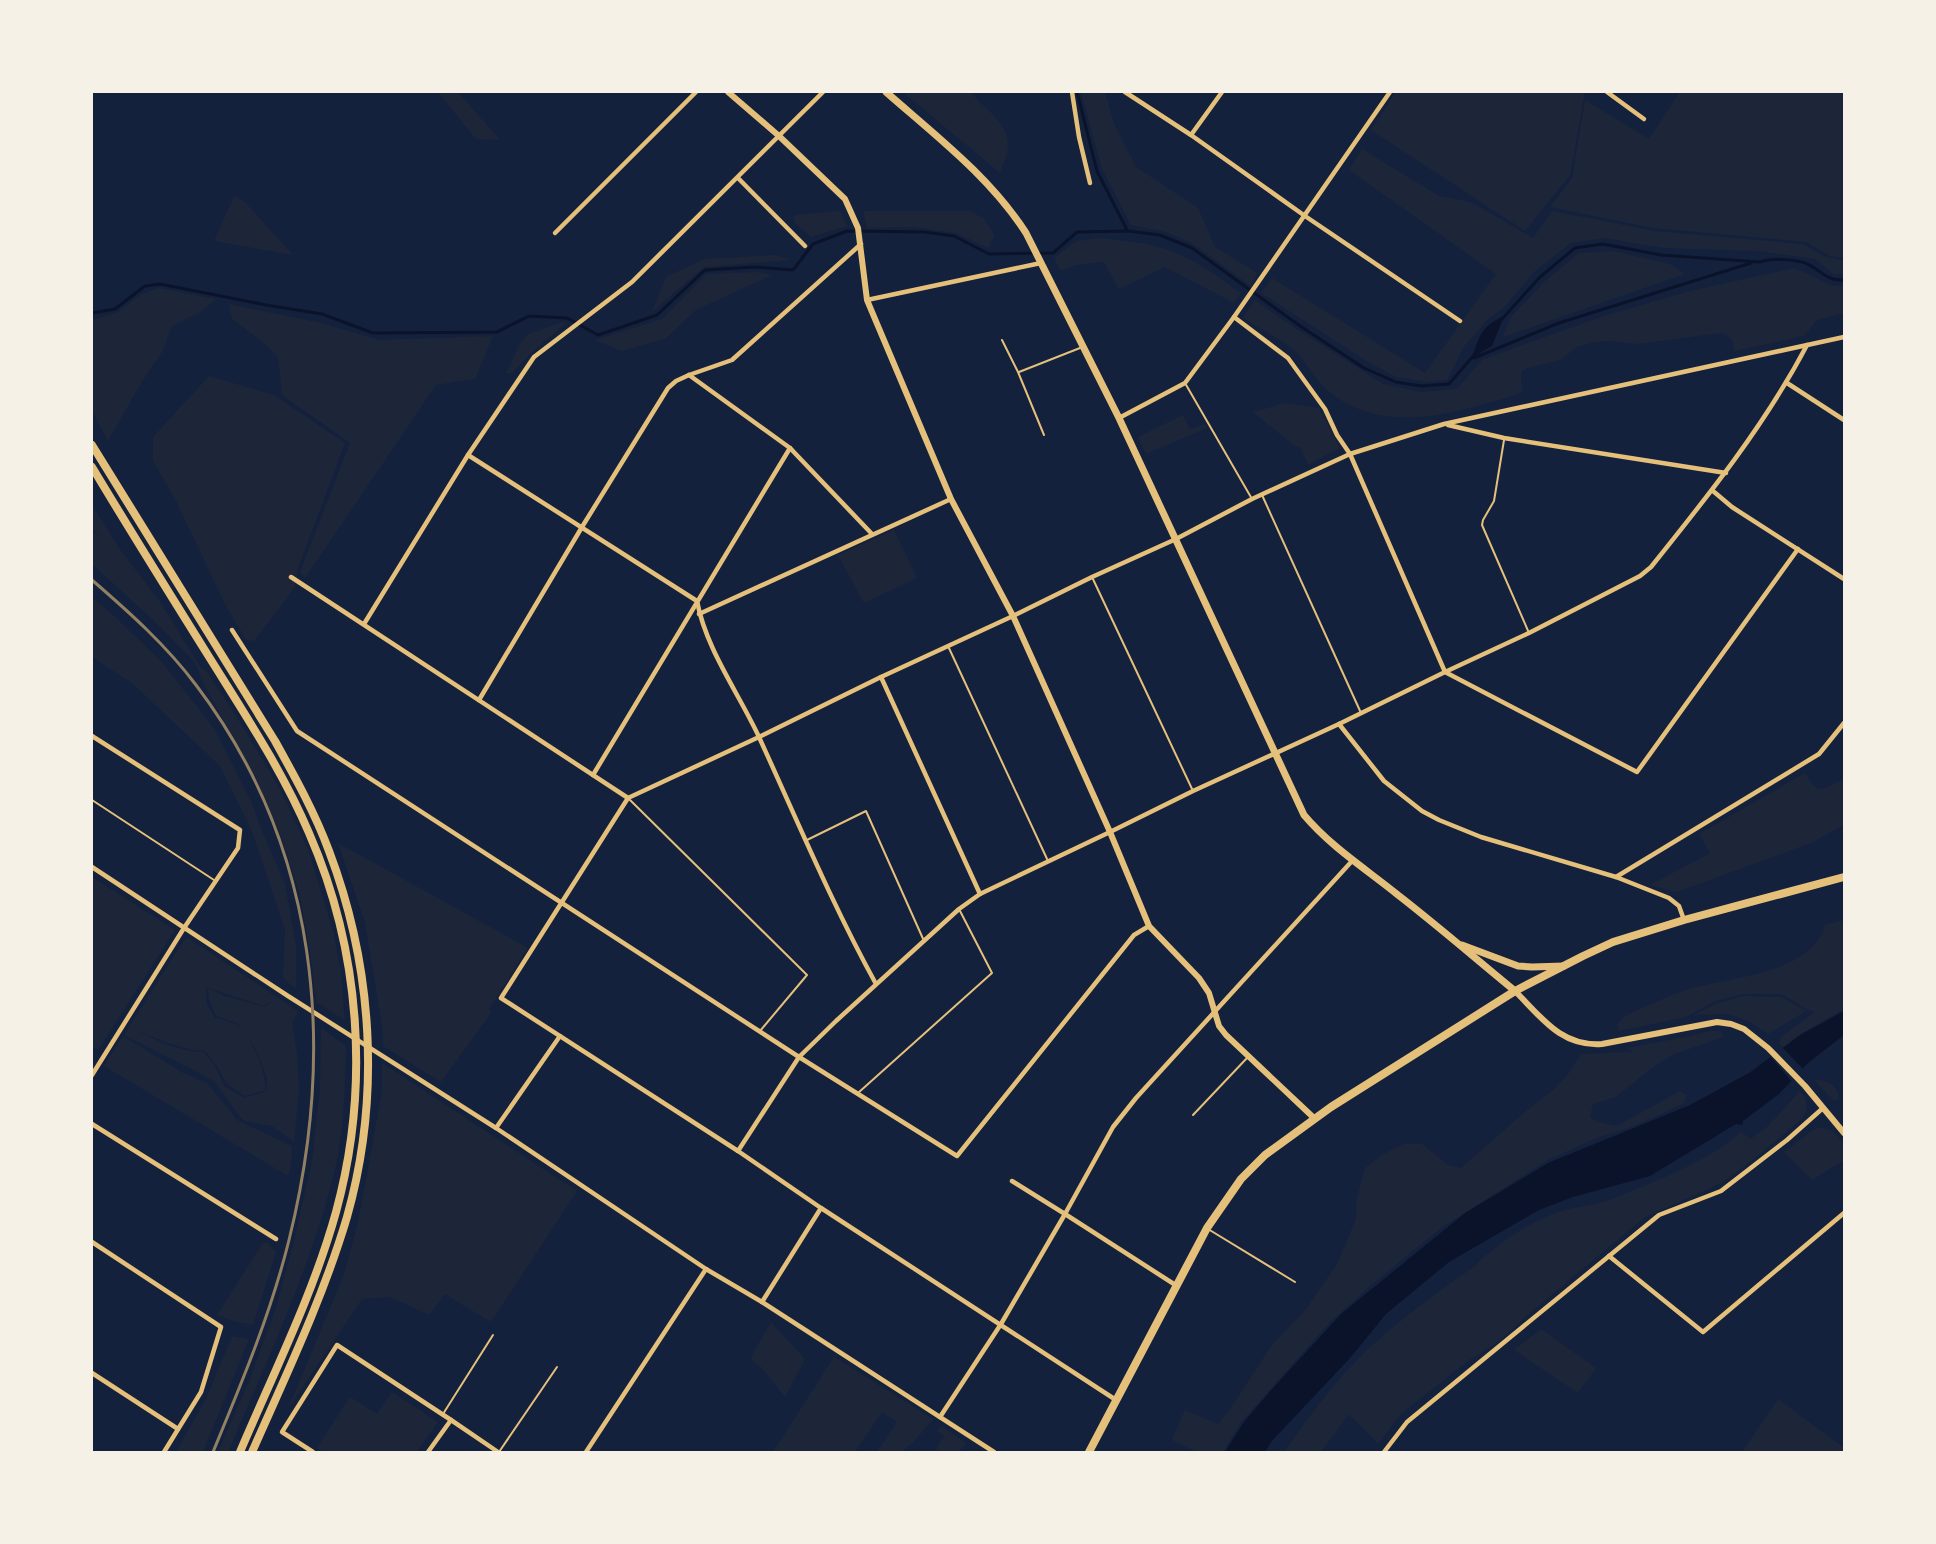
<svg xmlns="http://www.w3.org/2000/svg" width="1936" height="1544" font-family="Rubik,sans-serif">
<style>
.green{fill:#1d2539;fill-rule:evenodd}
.water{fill:#0b132b}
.pier{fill:#14213d}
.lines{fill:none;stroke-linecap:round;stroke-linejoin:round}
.stream{stroke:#0b132b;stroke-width:3}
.service{stroke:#e5c07b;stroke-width:2}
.minor{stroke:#e5c07b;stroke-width:4.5}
.tertiary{stroke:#e5c07b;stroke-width:6}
.secondary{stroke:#e5c07b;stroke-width:7}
.primary{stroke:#e5c07b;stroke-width:8}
.motorway{stroke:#e5c07b;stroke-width:8}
.rail{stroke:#918062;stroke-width:3}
</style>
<rect width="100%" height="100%" fill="#14213d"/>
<!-- green -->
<g class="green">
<polygon points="438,92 458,92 500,140 476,139"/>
<path d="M903 92H971C983 109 1008 121 1008 145 1008 153 1003 164 1000 173Z"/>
<polygon points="1081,92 1105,92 1114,124 1136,167 1198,208 1215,247 1257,273 1251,286 1192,243 1163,231 1131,225 1102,169"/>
<polygon points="1396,92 1585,92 1570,175 1525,231 1371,130"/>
<polygon points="1680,92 1844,92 1844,258 1830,256 1806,242 1653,228 1550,207 1572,178 1585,100 1649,139"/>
<polygon points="1362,149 1439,196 1471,202 1533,238 1552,211 1655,231 1802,244 1826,257 1844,260 1844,274 1833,274 1815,259 1758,251 1663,248 1605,238 1571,243 1535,271 1504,307 1488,319 1463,348 1447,380 1427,382 1396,377 1368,362 1261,293 1272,278 1425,373 1496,274 1349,170"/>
<polygon points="234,196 245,202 293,255 214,241"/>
<polygon points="840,211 847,226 811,237 796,224 793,218 796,215"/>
<polygon points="863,211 970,211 983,218 995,235 988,248 956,233 913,227 867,228"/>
<path d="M1099 238C1122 241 1146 242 1168 250 1195 259 1218 277 1241 293L1234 303 1165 267 1119 289 1104 262 1075 265 1061 271 1054 258 1077 241Z"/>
<polygon points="1613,251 1670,264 1685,274 1503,337 1511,317 1545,281 1579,253"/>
<polygon points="777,255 790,260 704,267 652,312 666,277 704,259"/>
<path d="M1795 268 1833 286H1844V313L1817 320 1804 336 1734 351C1733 341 1732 336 1721 333L1636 344 1613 341 1595 342 1577 347 1560 360 1527 368 1521 372V380L1523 392C1460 413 1377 439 1323 386 1312 375 1305 360 1294 350 1279 338 1260 329 1243 318L1254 300 1295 328 1383 384 1421 392 1457 389 1482 360 1525 344 1607 315 1690 291Z"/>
<polygon points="759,272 772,275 696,310 665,339 621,351 595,340 662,319 707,274"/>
<polygon points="158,288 216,299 200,312 172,326 162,352 141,383 108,441 92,411 92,320 116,313 142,294"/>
<polygon points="229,304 321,323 379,340 493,336 475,379 436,385 305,578 300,572 350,443 282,395 278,357 263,342 232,319"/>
<polygon points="563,322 566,323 531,353 512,373 506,373 520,344 528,334"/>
<polygon points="209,376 274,395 345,443 297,571 295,587 254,641 246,640 225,604 175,499 153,461 153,437"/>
<polygon points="1285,403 1319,408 1340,448 1308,465 1300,447 1295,446 1253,412"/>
<polygon points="1183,415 1190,429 1205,424 1207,428 1146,454 1138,437"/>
<polygon points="92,505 119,548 161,603 200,667 207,672 238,719 280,789 308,849 334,934 340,967 345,1020 316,1002 310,951 299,892 281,836 256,779 205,687 194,661 151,618 92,564 92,531 101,536 92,529"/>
<polygon points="894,530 917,578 864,603 838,555"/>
<polygon points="92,597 110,612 162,662 215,730 251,801 260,826 285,884 296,945 296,989 283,978 285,930 253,834 220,766 132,683 92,657"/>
<polygon points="1805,773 1812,784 1818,789 1828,787 1844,779 1844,825 1811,843 1677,892 1650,885 1710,853 1699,834"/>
<polygon points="338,843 528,948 489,1009 491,1013 441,1082 383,1046 382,1026 365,923"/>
<polygon points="92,877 175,930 98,1050 92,1046"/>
<path d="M1844 920V1009L1799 1035 1783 1048 1779 1043 1781 1037 1815 1012 1806 1009 1782 994H1742L1715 1001 1686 1017 1619 1031 1617 1025 1623 1017C1644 1007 1665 997 1686 990 1729 976 1810 976 1825 925Z"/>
<path d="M188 938 298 1011 292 1023 297 1053 299 1089 294 1142 272 1126 245 1121 237 1113 215 1082 190 1068 124 1035 184 940ZM206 987 263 1006 273 1001 264 1007 225 996 208 988 209 1000 216 1016 237 1023 255 1048 267 1077V1091L244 1098 224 1086 216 1068 204 1052C180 1052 157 1041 136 1030L165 1042 192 1050 205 1051 218 1068 227 1084 245 1096 266 1090C264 1068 254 1041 238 1026 233 1021 222 1020 215 1018L206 1002Z"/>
<polygon points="1742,996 1781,997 1806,1011 1768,1034 1748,1021 1728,1014 1693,1015 1716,1004"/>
<path d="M321 1028 346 1046C345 1085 344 1132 335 1169 311 1268 267 1360 228 1452H218L250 1379 276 1308 294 1240 312 1161 320 1086Z"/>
<polygon points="1709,1031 1721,1031 1723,1037 1672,1055 1653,1067 1616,1097 1593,1104 1590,1117 1597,1122 1617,1126 1680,1091 1687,1095 1683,1104 1634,1126 1594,1139 1548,1160 1441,1228 1370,1286 1329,1323 1241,1422 1223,1452 1197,1452 1172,1440 1185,1410 1218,1424 1230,1409 1272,1345 1307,1308 1337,1264 1356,1219 1357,1198 1365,1168 1382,1155 1403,1144 1422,1144 1448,1165 1461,1168 1527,1110 1552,1091 1569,1073 1581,1054 1633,1052 1627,1048 1690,1036"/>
<polygon points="123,1036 183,1073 207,1083 237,1120 292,1146 291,1164 288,1176 104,1066"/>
<polygon points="382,1063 577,1191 491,1322 445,1294 429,1315 390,1297 362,1299 288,1409 343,1277 358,1223 382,1091"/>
<path d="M1813 1079C1825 1080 1838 1085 1839 1098L1834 1101Z"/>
<path d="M1800 1091 1806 1099V1111L1803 1118 1760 1154 1729 1178 1711 1188 1645 1217 1538 1306 1498 1342 1468 1361 1401 1414 1378 1444 1349 1414 1321 1452H1284C1305 1422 1327 1392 1352 1365 1388 1327 1433 1296 1475 1266 1490 1248 1536 1218 1559 1212 1574 1207 1589 1206 1604 1202 1614 1199 1624 1194 1634 1190 1672 1175 1710 1158 1742 1132L1750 1139 1767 1127Z"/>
<polygon points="1821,1127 1834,1132 1844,1144 1844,1160 1812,1180 1784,1152 1813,1130"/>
<polygon points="263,1243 268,1243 276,1252 253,1325 233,1321 217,1315"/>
<polygon points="771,1322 805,1359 785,1397 761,1367 754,1363 751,1357"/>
<polygon points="1541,1329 1596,1368 1578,1393 1514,1350"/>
<polygon points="232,1336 249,1339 203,1452 176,1452 206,1399"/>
<polygon points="834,1357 933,1419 913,1443 901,1452 877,1452 897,1422 882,1412 855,1452 773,1452"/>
<polygon points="392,1392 438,1422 417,1452 325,1452 317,1448 350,1397 377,1414"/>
<polygon points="1778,1399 1844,1448 1844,1452 1742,1452"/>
<polygon points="941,1426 966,1443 959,1452 941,1452 936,1449 944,1436 937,1431"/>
</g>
<!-- water -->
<g class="water">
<path d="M1504 316 1492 346 1472 358C1479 335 1482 326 1504 316Z"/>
<polygon points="1844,1011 1844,1035 1808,1063 1779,1094 1743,1121 1743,1124 1741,1125 1736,1124 1650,1176 1573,1197 1539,1210 1449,1262 1386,1314 1351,1357 1272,1441 1265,1452 1225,1452 1243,1423 1272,1389 1341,1314 1465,1213 1548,1163 1690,1105 1749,1073 1800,1035"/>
</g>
<!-- pier -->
<polygon class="pier" points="1781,1046 1805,1071 1793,1083 1769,1055"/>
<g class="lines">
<!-- stream -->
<g class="stream">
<polyline points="1077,92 1097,171 1127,230"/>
<polyline points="92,313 115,309 145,286 160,284 266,305 322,314 373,333 497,332 529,316 567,318 598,335 657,315 705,270 755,267 793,270 813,244 847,231 924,232 954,236 989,254 1053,253 1077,232 1128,231 1160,235 1192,248 1300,326 1364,368 1396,382 1421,386 1449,384 1474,355"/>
<path d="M1502 319 1540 277 1575 248 1603 244 1661 255 1760 262C1771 258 1790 259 1802 262 1820 267 1823 281 1844 280"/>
<polyline points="1474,358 1559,323 1751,263"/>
</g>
<!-- service -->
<g class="service">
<polyline points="1002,340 1018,372 1044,435"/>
<polyline points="1019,372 1080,348"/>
<polyline points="1185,383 1252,499"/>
<polyline points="1504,440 1494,501 1483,520 1482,525 1529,633"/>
<polyline points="1262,495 1361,713"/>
<polyline points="1092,577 1193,791"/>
<polyline points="948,646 1048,861"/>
<polyline points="628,798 807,975 760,1031"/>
<polyline points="92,800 214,880"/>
<polyline points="807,840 866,811 924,941"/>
<polyline points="858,1093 992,973 959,909"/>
<polyline points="1193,1115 1247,1058"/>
<polyline points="1208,1229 1295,1282"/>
<polyline points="443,1414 493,1335"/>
<polyline points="499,1452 557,1367"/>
</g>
<!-- minor -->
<g class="minor">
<polyline points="1072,92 1079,137 1090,183"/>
<polyline points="1125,92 1191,135 1305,216 1460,321"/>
<polyline points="1607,92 1644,119"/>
<polyline points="1191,135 1222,92"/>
<polyline points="738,178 805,246"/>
<polyline points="555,233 696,92"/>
<polyline points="867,300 1041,263"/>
<polyline points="1234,317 1288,358 1325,409 1337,435 1350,454 1445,672 1637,772 1798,549"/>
<polyline points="689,375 790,448 872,534"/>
<polyline points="1787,383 1844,420"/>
<polyline points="1119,418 1185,383 1234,317 1390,92"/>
<polyline points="1448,425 1504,438 1726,473"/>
<path d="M468 455 697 601C706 649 738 692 759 737 797 820 832 904 876 984"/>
<polyline points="1713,491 1732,507 1844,579"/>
<polyline points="291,577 628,798"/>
<polyline points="699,614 951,499"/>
<polyline points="364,624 468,455 534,357 632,282 823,92"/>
<polyline points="232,630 297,731 799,1057 957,1156 1134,935 1149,926"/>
<polyline points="881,677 980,894"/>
<polyline points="479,700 582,527 668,388 676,381 689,375 732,360 861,244"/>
<polyline points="1339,724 1384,781 1422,811 1439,820 1481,837 1616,877 1669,898 1679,906 1684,920"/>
<polyline points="92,736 240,830 238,848 184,928 92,1075"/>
<polyline points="593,775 790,448"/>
<polyline points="92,867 288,996 496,1128 706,1269 762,1302 994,1452"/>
<polyline points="1616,877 1819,754 1844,723"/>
<polyline points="92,1124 276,1239"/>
<polyline points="496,1128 560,1036"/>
<path d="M738 1151 799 1057 836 1021 959 909 980 894 1110 832 1193 791 1339 724 1445 672 1529 633 1640 576 1651 567C1708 496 1765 425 1807 345"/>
<polyline points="1012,1181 1065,1214 1177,1286"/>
<polyline points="92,1242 221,1327 201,1392 164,1452"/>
<polyline points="1609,1256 1703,1332 1844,1213"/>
<polyline points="762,1302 821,1208"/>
<polyline points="92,1373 178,1429"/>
<polyline points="1116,1400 821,1208 738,1151 501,998 628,798 759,737 881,677 1013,616 1092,577 1176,539 1252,499 1350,454 1444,424 1844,337"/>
<polyline points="940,1417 1001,1324 1065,1214 1113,1127 1136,1098 1352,861"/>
<polyline points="313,1452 282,1432 337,1345 451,1420 498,1452"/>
<polyline points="428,1452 451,1420"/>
<polyline points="586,1452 706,1269"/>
<polyline points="1384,1452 1407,1422 1659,1215 1721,1191 1787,1140 1823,1108"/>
</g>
<!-- tertiary -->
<g class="tertiary">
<polyline points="728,92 779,136 845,199 858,228 867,300 951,499 1013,616 1110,832 1149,926 1199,978 1209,993 1219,1026 1226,1035 1314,1118"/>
<path d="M1515 991C1541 1017 1561 1047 1602 1044L1717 1022 1731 1024 1744 1029 1768 1048 1805 1086 1844 1133"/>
</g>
<!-- secondary -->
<g class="secondary">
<path d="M886 92C936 136 990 177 1026 233L1119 418 1304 815C1331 847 1366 869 1398 895 1438 926 1476 959 1515 991"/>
<polyline points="1462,945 1518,966 1532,967 1564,966"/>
</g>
<!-- primary -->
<polyline class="primary" points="1089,1452 1207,1228 1241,1179 1265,1155 1331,1107 1515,991 1583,956 1613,942 1684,920 1844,877"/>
<!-- motorway -->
<g class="motorway">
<path d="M92 445 275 741C295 777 315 813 329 851 373 967 381 1097 347 1217 323 1298 286 1375 252 1452"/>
<path d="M92 467C131 532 171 596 211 660 246 716 283 772 309 833 361 952 370 1088 336 1212 313 1295 273 1374 240 1452"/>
</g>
<!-- rail -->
<path class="rail" d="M92 580C129 612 166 645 196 685 319 847 337 1047 289 1240 271 1313 242 1382 213 1452"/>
</g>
<!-- border -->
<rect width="1936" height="1544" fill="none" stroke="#f6f1e7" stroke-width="186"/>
</svg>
